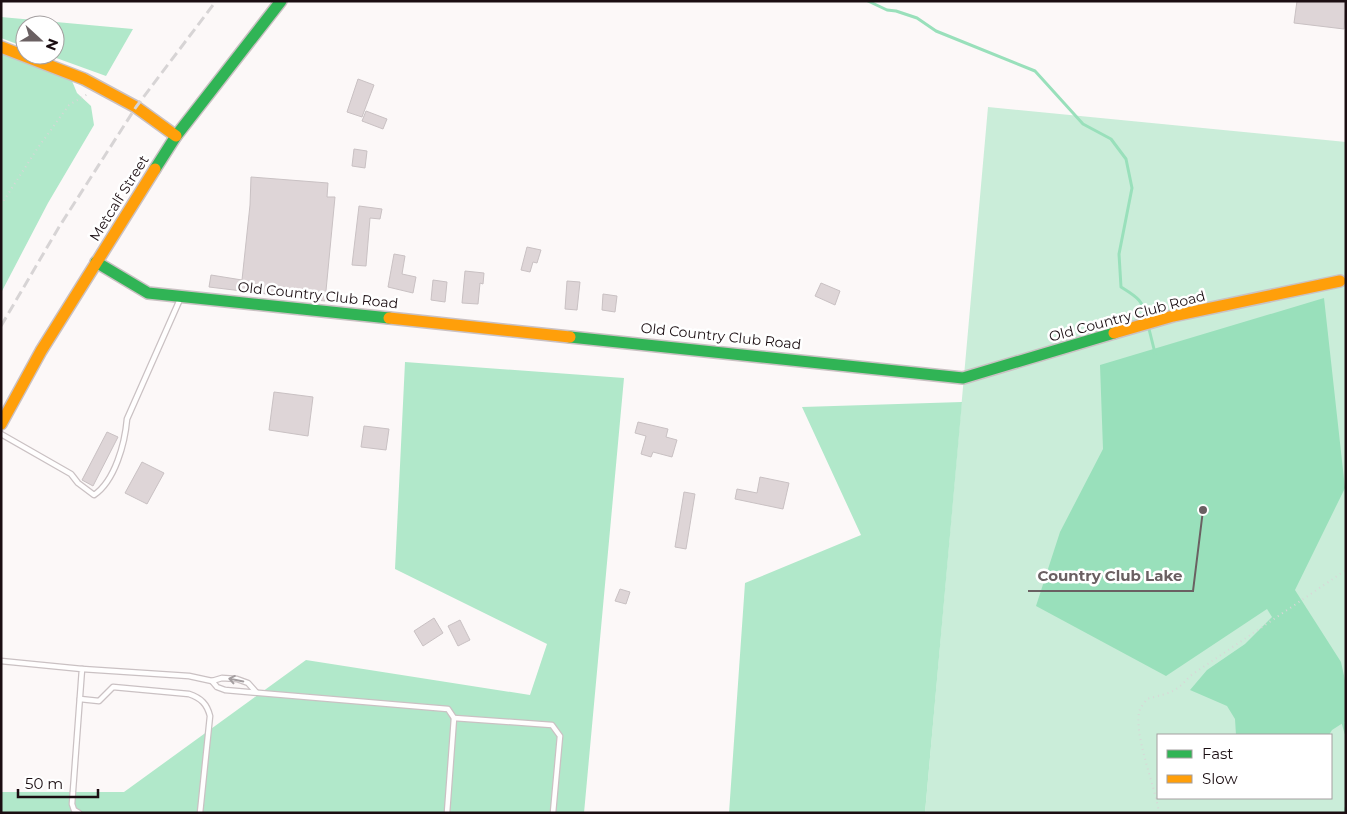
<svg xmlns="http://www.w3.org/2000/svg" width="1347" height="814" font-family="Montserrat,sans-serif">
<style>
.green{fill:#caedd9;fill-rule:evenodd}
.forest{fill:#b1e8ca}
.water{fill:#99e0bb}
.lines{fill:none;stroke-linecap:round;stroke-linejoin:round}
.stream{stroke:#99e0bb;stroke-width:3}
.building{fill:#ded5d7;stroke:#c9c1c3}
.lane-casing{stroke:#cac1c3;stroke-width:7}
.fast-casing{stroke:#cac1c3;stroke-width:14}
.slow-casing{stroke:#cac1c3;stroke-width:14}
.path{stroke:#d8d7d7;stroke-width:2;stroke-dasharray:1 4;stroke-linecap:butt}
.lane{stroke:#fffefe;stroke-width:4.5}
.fast{stroke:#30b455;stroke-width:11}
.slow{stroke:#ff9f0a;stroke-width:11}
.rail{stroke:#d7d4d5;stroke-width:3;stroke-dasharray:10 5;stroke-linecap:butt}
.oneway{stroke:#a49ea0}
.labels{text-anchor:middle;stroke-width:5;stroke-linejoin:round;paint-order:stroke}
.street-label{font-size:14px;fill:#1b0e12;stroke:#fff}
.leader{fill:none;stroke:#6a6062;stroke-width:2}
.callout-dot{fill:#6a6062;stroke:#fff;stroke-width:2}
.callout-label{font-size:15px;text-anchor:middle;font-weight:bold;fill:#6a6062;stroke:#fff;stroke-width:5;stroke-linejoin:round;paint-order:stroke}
</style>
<rect width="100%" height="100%" fill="#fcf8f8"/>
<!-- green -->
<path class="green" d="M988 107 1346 142V813H925ZM1158 735H1331V798H1158Z"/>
<!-- forest -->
<g class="forest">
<polygon points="1,17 133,29 106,76 48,55 55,55 55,25 25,25 25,47 1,38"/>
<polygon points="1,53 72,81 77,93 91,106 94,125 48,203 1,293"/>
<polygon points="405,362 624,378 584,813 1,813 1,792 124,792 306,660 530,695 547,644 395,569"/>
<polygon points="962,402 925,813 729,813 745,583 861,535 802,407"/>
</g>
<!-- water -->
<polygon class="water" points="1324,298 1345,488 1295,590 1341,662 1346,685 1346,721 1332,730 1329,735 1236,735 1235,719 1227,706 1190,690 1207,670 1245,644 1272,617 1267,609 1166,676 1036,606 1060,532 1103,449 1100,365"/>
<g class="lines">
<!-- stream -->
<g class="stream">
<path d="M868 1 887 10 896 11 917 18 936 31 1035 71 1083 124 1111 139 1126 159 1132 188 1119 254 1121 287C1137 297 1143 300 1147 319"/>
<polyline points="1148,325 1155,353"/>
<polyline points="1342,719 1346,733"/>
<polyline points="1345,813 1346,808"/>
</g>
</g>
<!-- building -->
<g class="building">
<polygon points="1297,1 1346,1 1344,29 1294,23"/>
<polygon points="358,79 374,85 362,117 347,112"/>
<polygon points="366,111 387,119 383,129 362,121"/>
<polygon points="354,149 367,151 365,168 352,166"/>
<polygon points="251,177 328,183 327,197 335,197 325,301 209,287 211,275 242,280 250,205"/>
<polygon points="359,206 382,209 380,219 370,218 366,266 352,265"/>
<polygon points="527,247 541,250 537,263 533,262 530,272 521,270"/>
<polygon points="394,254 405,256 402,274 416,277 413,293 388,287"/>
<polygon points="465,271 484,273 483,284 480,283 478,304 462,303"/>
<polygon points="433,280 447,282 445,302 431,300"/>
<polygon points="567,281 580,282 577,310 565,309"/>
<polygon points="821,283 840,291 835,305 815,296"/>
<polygon points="603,294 617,296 615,312 602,310"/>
<polygon points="274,392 313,397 308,436 269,430"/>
<polygon points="638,422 668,429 666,437 677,440 672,457 653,452 651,457 641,454 646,436 635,433"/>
<polygon points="364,426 389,429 386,450 361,447"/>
<polygon points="107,432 118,437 93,486 82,480"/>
<polygon points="142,462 164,473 147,504 125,493"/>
<polygon points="760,477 789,483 783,509 735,499 737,489 757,493"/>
<polygon points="684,492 695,494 686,549 675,547"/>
<polygon points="620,589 630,592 626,604 615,601"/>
<polygon points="434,618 443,633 423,646 414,631"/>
<polygon points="460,620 470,640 458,646 448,626"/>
</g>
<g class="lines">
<defs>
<g id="lane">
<path d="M1 434 71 474 78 483 94 495C115 481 125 443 127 419L181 297"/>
<polyline points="1,661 82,669 72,804 74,810 79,813"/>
<polyline points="82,669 189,676 212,681 222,678 237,679 248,683 256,692"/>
<polyline points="212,681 217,687 225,690 448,709 454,718 447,813"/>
<path d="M80 699 99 701 113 687 189 694C201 698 207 704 210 716L200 813"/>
<polyline points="454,718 552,725 560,736 553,813"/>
</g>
<g id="fast">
<polyline points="155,169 176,136 281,1"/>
<polyline points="96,262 148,293 389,318"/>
<polyline points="570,337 963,378 1114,333"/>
</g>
<g id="slow">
<polyline points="1,47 84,79 136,107 176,136"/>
<polyline points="389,318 570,337"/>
<polyline points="1114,333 1173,316 1340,281"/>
<polyline points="1,424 41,351 155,169"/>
</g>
</defs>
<!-- lane casing -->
<use href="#lane" class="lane-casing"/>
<!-- fast casing -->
<use href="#fast" class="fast-casing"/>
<!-- slow casing -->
<use href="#slow" class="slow-casing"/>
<!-- path -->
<g class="path">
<polyline points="1,205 37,149 69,105 88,94"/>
<path d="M1159 813C1156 788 1132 732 1140 709 1142 706 1145 702 1147 699 1170 692 1173 695 1190 676L1346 570"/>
</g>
<!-- lane -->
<use href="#lane" class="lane"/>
<!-- fast -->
<use href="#fast" class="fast"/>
<!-- slow -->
<use href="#slow" class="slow"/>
<!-- rail -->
<polyline class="rail" points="1,326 59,227 136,107 216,1"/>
</g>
<!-- one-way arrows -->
<defs><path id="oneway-shaft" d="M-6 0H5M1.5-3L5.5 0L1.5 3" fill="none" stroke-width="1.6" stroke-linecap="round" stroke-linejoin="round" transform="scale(1.25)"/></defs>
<use class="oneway" href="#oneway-shaft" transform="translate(236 680) rotate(-169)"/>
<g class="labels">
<!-- street labels -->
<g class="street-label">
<text transform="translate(119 198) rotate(-58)" y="5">Metcalf Street</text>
<text transform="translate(318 295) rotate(6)" y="5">Old Country Club Road</text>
<text transform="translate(1127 316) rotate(-15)" y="5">Old Country Club Road</text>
<text transform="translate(721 336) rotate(6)" y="5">Old Country Club Road</text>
</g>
</g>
<!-- callouts -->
<path class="leader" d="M1203 510L1193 591H1028"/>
<circle class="callout-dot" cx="1203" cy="510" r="5"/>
<g class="callout-label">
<text x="1110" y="581">Country Club Lake</text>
</g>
<!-- border -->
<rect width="1347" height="814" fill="none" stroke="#1b0e12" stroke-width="5"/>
<!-- legend -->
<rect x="1157" y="734" width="175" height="65" fill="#ffffff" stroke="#a49fa0"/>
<rect x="1167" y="750" width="25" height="8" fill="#30b455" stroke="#a49fa0"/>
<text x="1202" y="759" font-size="15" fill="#1b0e12">Fast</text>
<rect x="1167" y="775" width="25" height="8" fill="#ff9f0a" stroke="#a49fa0"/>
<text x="1202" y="784" font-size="15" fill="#1b0e12">Slow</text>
<!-- north arrow -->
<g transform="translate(40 40) rotate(111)"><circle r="24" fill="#ffffff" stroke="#a49fa0"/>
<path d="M0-4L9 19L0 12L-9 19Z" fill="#6a6062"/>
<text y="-8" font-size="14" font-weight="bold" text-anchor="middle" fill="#1b0e12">N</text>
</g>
<!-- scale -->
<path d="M18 789v8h80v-8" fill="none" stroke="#1b0e12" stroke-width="2.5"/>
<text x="25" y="789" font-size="15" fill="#1b0e12" stroke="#ffffff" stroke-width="4" paint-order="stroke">50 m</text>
</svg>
